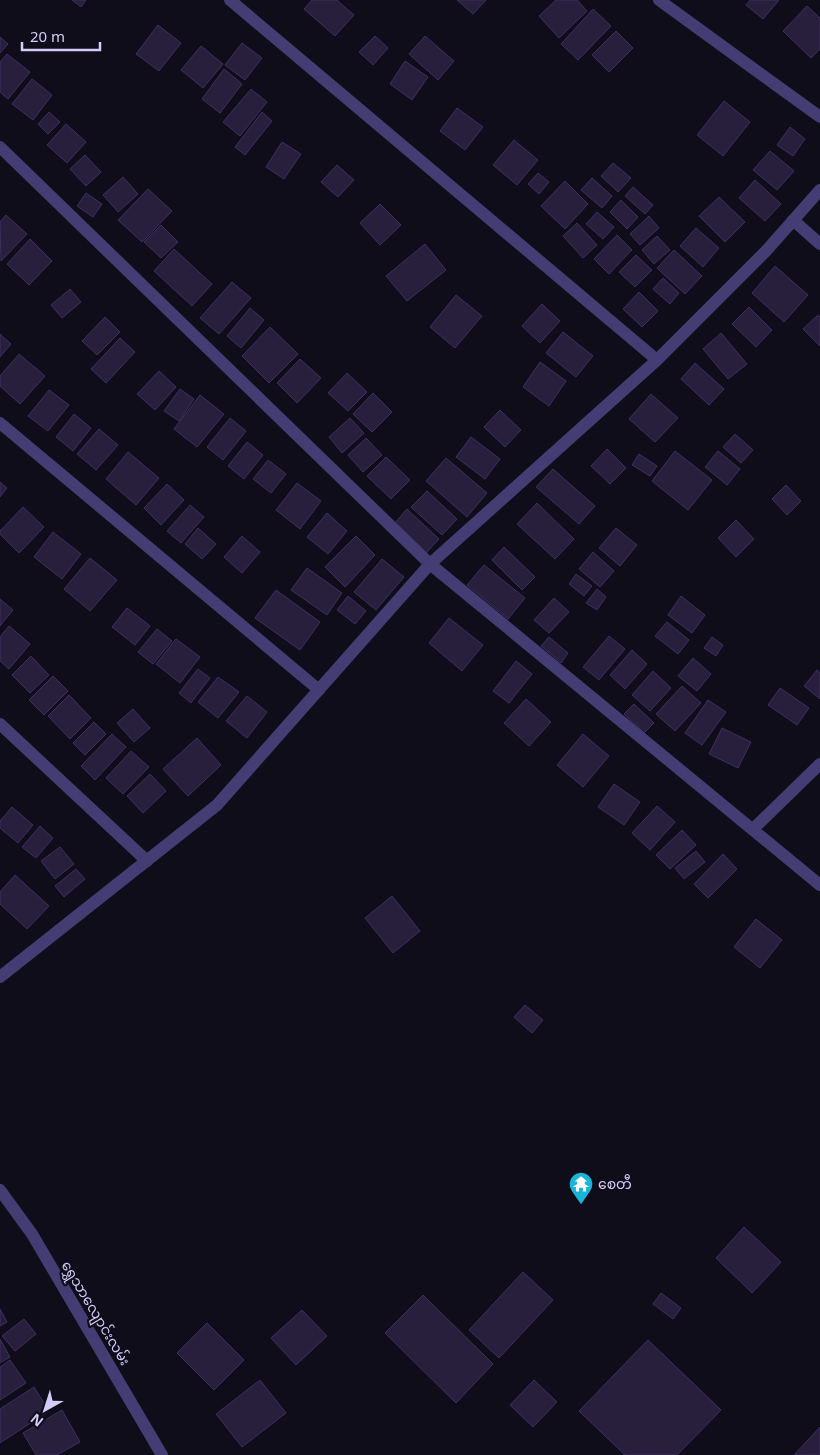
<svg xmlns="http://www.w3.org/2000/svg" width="820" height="1455" font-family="'Noto Sans','Noto Sans Myanmar',sans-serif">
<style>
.building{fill:#271f3c;stroke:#3e2f62}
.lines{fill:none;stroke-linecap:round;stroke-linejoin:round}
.minor{stroke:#433d74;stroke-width:12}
.labels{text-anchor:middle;stroke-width:4.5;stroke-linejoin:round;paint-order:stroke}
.poi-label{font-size:14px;fill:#d4cbf9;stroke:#100d1a;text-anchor:start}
.street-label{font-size:14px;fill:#d4cbf9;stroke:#100d1a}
</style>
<rect width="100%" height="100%" fill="#100d1a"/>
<!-- building -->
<g class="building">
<polygon points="72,0 86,0 81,7"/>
<polygon points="312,0 337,0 354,15 335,36 304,9"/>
<polygon points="457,0 486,0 473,14"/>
<polygon points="556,0 577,0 587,11 559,38 539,16"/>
<polygon points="750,0 779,0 763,19 746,5"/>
<polygon points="807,6 820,18 820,49 811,58 783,31"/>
<polygon points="593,9 611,26 578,60 561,44"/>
<polygon points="158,25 181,43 159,71 136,54"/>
<polygon points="616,31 633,48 609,72 592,55"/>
<polygon points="375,36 388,48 373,65 359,52"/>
<polygon points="425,36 454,61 438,80 409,54"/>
<polygon points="0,37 8,44 0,53"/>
<polygon points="242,43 262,58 245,80 225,65"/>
<polygon points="201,46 223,64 203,88 181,70"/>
<polygon points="7,54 30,72 8,99 0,92 0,62"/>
<polygon points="405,61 428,77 412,100 390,84"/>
<polygon points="224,69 242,84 220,113 202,99"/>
<polygon points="32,79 52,95 33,120 12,104"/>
<polygon points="251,89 267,102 240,136 223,122"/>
<polygon points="724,101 750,122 723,156 697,135"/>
<polygon points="457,108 483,127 465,150 440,131"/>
<polygon points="49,112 60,122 48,134 38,124"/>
<polygon points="262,112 272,121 245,155 235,147"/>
<polygon points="66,124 86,142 67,163 47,145"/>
<polygon points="790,127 805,139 793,156 777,145"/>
<polygon points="514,140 538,160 517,185 493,165"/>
<polygon points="282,142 301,154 284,179 266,167"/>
<polygon points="770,151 794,171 777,190 753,170"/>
<polygon points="85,155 101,172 86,186 70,169"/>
<polygon points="613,163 631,178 618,192 601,176"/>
<polygon points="337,165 354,180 338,197 321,182"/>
<polygon points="538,173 549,182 539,194 528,184"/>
<polygon points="123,177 138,194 118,212 103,195"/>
<polygon points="592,178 612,196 602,208 581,190"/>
<polygon points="755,180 781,204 765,221 739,198"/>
<polygon points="565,181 588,204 565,229 541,206"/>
<polygon points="633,187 653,205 645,214 625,196"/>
<polygon points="148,189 172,211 142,242 118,220"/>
<polygon points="86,193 102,204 93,217 77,206"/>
<polygon points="719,197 745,222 725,242 699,216"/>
<polygon points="621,200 638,217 627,229 610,212"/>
<polygon points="380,204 401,225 380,245 360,223"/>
<polygon points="597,212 614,227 603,239 586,224"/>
<polygon points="6,215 27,234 1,261 0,222"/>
<polygon points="649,216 659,228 640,245 630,234"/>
<polygon points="577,223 597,245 583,258 563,236"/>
<polygon points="161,225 178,242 161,258 144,242"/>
<polygon points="696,228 719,248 703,267 680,246"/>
<polygon points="617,235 632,250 609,274 594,259"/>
<polygon points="657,236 670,250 654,264 642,250"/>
<polygon points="30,239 52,261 29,285 7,264"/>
<polygon points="425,244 446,270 407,301 386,276"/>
<polygon points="174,249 212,284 192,306 154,271"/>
<polygon points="674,250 702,276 685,294 657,268"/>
<polygon points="636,255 652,270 635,287 619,272"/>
<polygon points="775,266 808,295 784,322 752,293"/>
<polygon points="663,278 679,293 670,304 653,289"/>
<polygon points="232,282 251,298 219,334 200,318"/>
<polygon points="70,289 81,302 62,318 51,305"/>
<polygon points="639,292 658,311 642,327 623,309"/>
<polygon points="456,295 482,316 455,348 430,327"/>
<polygon points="542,304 560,321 540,343 522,326"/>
<polygon points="749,307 772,330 756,347 732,324"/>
<polygon points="250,308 264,320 241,348 227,336"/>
<polygon points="818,315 820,317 820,346 803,329"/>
<polygon points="105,317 120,332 97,355 82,341"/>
<polygon points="270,327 298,354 269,383 242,356"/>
<polygon points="563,332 593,356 576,377 546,353"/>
<polygon points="721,333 747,364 728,379 703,349"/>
<polygon points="0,334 11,344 0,357"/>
<polygon points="120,338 135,352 106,383 91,369"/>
<polygon points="19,354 45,376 20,404 0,386 0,376"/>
<polygon points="300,359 321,378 297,403 277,383"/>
<polygon points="540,362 566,381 549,406 523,387"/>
<polygon points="695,363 724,389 709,405 681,379"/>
<polygon points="159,371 176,387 155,410 137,394"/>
<polygon points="347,373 367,392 348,411 328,393"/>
<polygon points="180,389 194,399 179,421 164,411"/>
<polygon points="49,390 69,405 48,431 28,416"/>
<polygon points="373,393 392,412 372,432 353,414"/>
<polygon points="651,394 678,418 655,442 629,419"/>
<polygon points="200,395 224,414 197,447 174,429"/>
<polygon points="500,410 521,430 505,447 484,427"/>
<polygon points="74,414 91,428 73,451 56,437"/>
<polygon points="230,418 246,431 223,460 207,447"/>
<polygon points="350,418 364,433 342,453 329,437"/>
<polygon points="99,429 118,445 96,470 77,454"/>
<polygon points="735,434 753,450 741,463 723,447"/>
<polygon points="471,437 500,459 485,479 456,457"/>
<polygon points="366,438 382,455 363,472 348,455"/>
<polygon points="247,442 263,455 244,479 228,466"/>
<polygon points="607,449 626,468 610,484 591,466"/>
<polygon points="675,451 712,480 688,510 652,481"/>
<polygon points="718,451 740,469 727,485 705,467"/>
<polygon points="128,452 159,478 136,505 106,479"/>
<polygon points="639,454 657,466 650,476 632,465"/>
<polygon points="386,457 410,480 391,499 367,476"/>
<polygon points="446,458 487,493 467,517 426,481"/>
<polygon points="268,460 286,474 271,493 253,479"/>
<polygon points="553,469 595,506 579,524 536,487"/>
<polygon points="0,482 7,488 0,497"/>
<polygon points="297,483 321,501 300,529 276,510"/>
<polygon points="167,484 184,500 161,525 144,508"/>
<polygon points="786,485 801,501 787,515 772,499"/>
<polygon points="427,491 457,519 442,535 411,507"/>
<polygon points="537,503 574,539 555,559 517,524"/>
<polygon points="190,505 204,517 181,543 167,531"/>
<polygon points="23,507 44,527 19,553 0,534 0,531"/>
<polygon points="407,509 439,539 426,553 395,523"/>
<polygon points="327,513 347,531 328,554 307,537"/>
<polygon points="736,520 754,539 736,557 718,538"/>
<polygon points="198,528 216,544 202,559 185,544"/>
<polygon points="616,528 637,545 620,566 599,548"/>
<polygon points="53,532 81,554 62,579 34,557"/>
<polygon points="242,536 260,552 242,573 224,557"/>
<polygon points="356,536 375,555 345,587 325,567"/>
<polygon points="504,547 535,577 522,590 492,560"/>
<polygon points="593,552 614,571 600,587 579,569"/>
<polygon points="90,558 117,580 90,611 64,589"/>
<polygon points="382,559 404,577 376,610 354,592"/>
<polygon points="484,565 525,598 508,619 467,585"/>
<polygon points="307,568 342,593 327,615 291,590"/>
<polygon points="576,574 592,586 584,596 569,584"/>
<polygon points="597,589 606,597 597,610 586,603"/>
<polygon points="276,590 320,622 300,650 255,618"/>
<polygon points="348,596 366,611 355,624 337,610"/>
<polygon points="681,596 705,615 692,633 668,615"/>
<polygon points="554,598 569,612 549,633 534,620"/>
<polygon points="0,599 13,610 0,626"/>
<polygon points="127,608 150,626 135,645 112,627"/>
<polygon points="449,618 483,645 462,671 429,643"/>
<polygon points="667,622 689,640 678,654 655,636"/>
<polygon points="9,626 30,644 9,669 0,661 0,637"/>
<polygon points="157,629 172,641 153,664 138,652"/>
<polygon points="609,636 625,649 599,680 583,667"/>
<polygon points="549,637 568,653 561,663 541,646"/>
<polygon points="712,637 723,645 716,656 704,648"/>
<polygon points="176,639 200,657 180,683 156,664"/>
<polygon points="632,650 647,664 625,689 610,675"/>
<polygon points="31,656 49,675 30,693 12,675"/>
<polygon points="693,658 711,674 697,691 678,676"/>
<polygon points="516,661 532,674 509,703 493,691"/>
<polygon points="198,669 210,678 191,703 179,693"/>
<polygon points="817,670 820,673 820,699 804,686"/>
<polygon points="653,671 671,688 650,711 632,695"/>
<polygon points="53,676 68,691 44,715 29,700"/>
<polygon points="218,677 239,692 218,718 198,702"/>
<polygon points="682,686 701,703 675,731 656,714"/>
<polygon points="780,688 809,708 797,725 768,705"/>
<polygon points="69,695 91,718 70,739 48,716"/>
<polygon points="247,696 267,712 247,738 226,721"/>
<polygon points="526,699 551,722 529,746 504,723"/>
<polygon points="708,700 726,712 702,745 685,733"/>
<polygon points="634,704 654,723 644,733 624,714"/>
<polygon points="133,709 150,728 134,742 117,723"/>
<polygon points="94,722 106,734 85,755 73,743"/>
<polygon points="722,728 751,742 738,768 709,754"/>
<polygon points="112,734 126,747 95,780 81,766"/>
<polygon points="583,734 609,756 583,787 557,765"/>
<polygon points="197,738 221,765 188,796 163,769"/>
<polygon points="131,751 149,767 123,794 106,778"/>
<polygon points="150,774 166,791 143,813 127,796"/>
<polygon points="614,784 640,802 624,825 598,807"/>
<polygon points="657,806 675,822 650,850 632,833"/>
<polygon points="12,807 33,825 18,843 0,828 0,821"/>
<polygon points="40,826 53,838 36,858 22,847"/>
<polygon points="682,830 696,845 670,869 656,855"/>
<polygon points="60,847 74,864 55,879 41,861"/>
<polygon points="696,851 705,862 684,879 675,868"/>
<polygon points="723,854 737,869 708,898 694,884"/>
<polygon points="76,869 85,879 64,897 55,886"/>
<polygon points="15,875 49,906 27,929 0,904 0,892"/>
<polygon points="392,896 420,931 393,953 365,918"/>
<polygon points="756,919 782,940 760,968 734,947"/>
<polygon points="525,1005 543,1020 532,1033 514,1017"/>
<polygon points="744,1227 781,1262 752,1293 716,1258"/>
<polygon points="523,1272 553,1300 499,1358 469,1330"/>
<polygon points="661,1293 681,1308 673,1319 653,1304"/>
<polygon points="423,1295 493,1364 456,1403 385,1333"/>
<polygon points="0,1309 7,1322 0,1326"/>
<polygon points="302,1310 327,1336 296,1365 271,1338"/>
<polygon points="24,1319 36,1334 15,1351 2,1336"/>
<polygon points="207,1323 244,1360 214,1390 177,1353"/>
<polygon points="0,1339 10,1357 0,1363"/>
<polygon points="648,1340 721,1410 677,1455 625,1455 579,1411"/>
<polygon points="10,1360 26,1383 0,1400 0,1367"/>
<polygon points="260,1380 286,1413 242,1447 216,1414"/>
<polygon points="534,1380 557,1402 533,1427 510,1405"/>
<polygon points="34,1387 49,1411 0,1443 0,1409"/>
<polygon points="62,1410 80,1442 57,1455 36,1455 23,1433"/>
<polygon points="820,1427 820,1455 794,1455"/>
</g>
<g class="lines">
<!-- minor -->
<g class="minor">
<polyline points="230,0 657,360"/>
<polyline points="659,0 820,117"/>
<polyline points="0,147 430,564 820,885"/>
<polyline points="793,220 820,244"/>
<polyline points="0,423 319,690"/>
<polyline points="0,724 147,861"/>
<polyline points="753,829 820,764"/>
<polyline points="0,977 217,805 430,564 657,360 766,251 820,190"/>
<polyline points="0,1190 32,1234 162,1455"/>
</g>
</g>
<!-- icons -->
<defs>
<symbol id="temple-pin" viewBox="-11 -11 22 30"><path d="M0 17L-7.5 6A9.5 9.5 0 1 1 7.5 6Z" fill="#19b5d8" stroke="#100d1a"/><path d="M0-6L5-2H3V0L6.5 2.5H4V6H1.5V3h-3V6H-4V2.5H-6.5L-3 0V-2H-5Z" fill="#fff"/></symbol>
</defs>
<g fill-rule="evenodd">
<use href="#temple-pin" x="567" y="1170" width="28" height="38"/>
</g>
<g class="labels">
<!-- poi labels -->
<g class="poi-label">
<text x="598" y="1189">စေတီ</text>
</g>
<!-- street labels -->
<g class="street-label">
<text transform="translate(96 1313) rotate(59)" y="5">ရွှေသာလျောင်းလမ်း</text>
</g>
</g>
<!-- north arrow -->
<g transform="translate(45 1410) rotate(219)" stroke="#100d1a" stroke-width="4" paint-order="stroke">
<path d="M0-4L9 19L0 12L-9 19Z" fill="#d4cbf9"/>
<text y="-8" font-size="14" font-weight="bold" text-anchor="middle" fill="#d4cbf9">N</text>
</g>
<!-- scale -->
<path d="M22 42v8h78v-8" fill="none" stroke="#d4cbf9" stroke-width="2.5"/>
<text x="30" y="42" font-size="15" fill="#d4cbf9" stroke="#100d1a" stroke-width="4" paint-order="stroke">20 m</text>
</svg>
